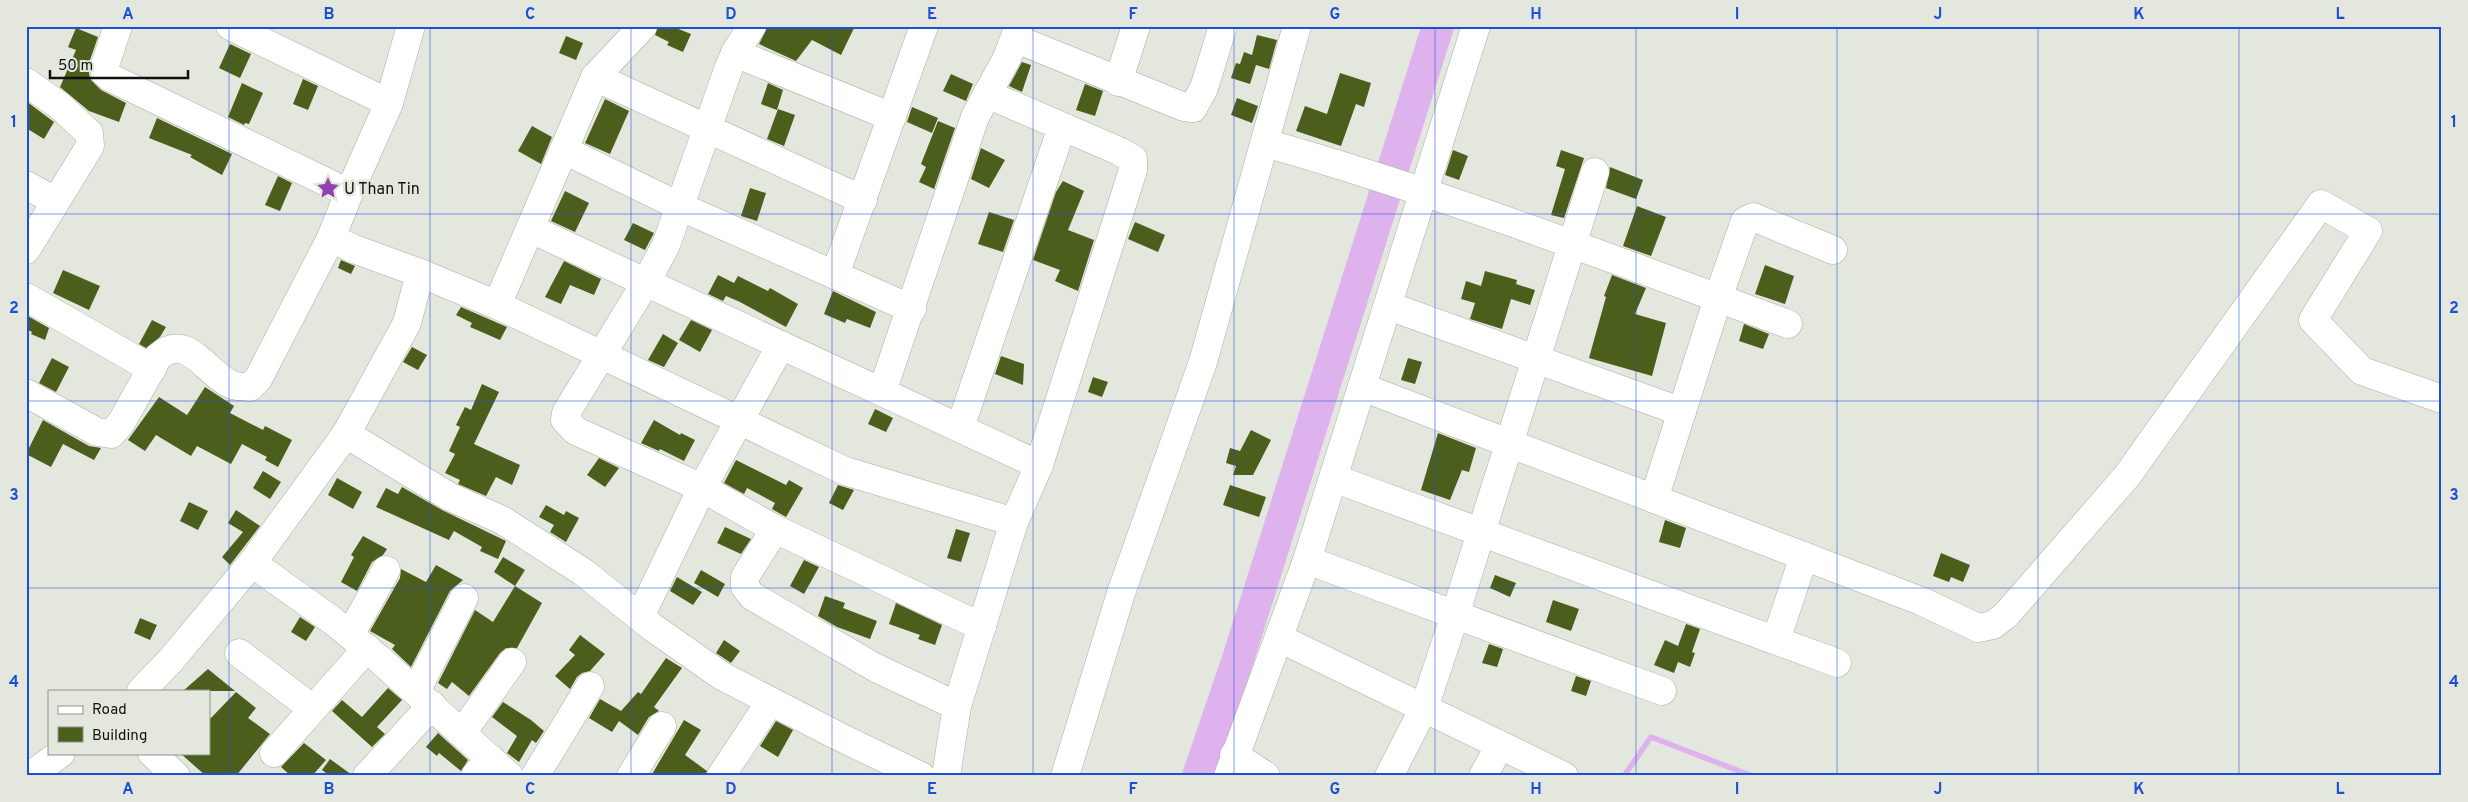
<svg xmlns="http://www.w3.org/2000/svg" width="2468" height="802" font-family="Overpass,sans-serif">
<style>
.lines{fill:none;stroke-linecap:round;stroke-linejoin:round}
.stream{stroke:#ddb2ed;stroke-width:5.5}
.river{stroke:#ddb2ed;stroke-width:32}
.building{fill:#4c5e1b}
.minor-casing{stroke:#abaea5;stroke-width:29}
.minor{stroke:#fff;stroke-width:28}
.grid{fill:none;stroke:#1d4ed8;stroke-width:1;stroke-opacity:0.55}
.labels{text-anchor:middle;stroke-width:5;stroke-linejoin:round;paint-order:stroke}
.poi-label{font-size:16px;fill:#10110e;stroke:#e4e7de;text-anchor:start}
.neatline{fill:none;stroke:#1d4ed8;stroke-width:2}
.grid-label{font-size:16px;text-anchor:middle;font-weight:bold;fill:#1d4ed8}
</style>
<rect width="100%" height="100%" fill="#e4e7de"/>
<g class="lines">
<!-- stream -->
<polyline class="stream" points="1624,776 1651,737 1752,776"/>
<!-- river -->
<polyline class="river" points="1198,776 1237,662 1438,26"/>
</g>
<!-- building -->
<g class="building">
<polygon points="658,26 671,26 691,34 683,52 667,45 669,42 655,35"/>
<polygon points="768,26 855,26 841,55 812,40 796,61 759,44"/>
<polygon points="76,28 98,37 90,60 89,74 91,80 101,90 126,103 119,122 89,111 60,87 76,50 68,47"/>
<polygon points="1257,35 1277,40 1269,69 1256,65 1250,84 1231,78 1236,63 1240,64 1244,52 1252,55"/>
<polygon points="566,36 583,43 576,60 559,53"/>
<polygon points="230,44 251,54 240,78 219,68"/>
<polygon points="1022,62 1031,65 1022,92 1009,86"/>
<polygon points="1340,73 1371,83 1364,107 1356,104 1341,146 1296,131 1305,106 1327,114"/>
<polygon points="951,74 973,84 966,101 943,91"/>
<polygon points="303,79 318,86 308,110 293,104"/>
<polygon points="242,83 263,93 249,124 245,123 244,125 228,117"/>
<polygon points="768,83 783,90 777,110 761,104"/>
<polygon points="1085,84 1103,91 1095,116 1076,110"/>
<polygon points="1237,98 1258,106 1252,123 1231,115"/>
<polygon points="605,99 629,111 610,154 585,143"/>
<polygon points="26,101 54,122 44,139 26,128"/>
<polygon points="912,107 938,118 932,133 907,122"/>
<polygon points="778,109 795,115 784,146 767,139"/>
<polygon points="157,118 232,154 222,175 190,157 192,155 149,138"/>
<polygon points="938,121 955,128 934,189 919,182 926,167 921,164"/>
<polygon points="532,126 552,137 541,164 518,151"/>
<polygon points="981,148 1005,160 989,188 971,179"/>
<polygon points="1453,150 1468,156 1459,180 1445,175"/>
<polygon points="1561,150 1584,158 1564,218 1551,215 1565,169 1556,166"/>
<polygon points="1610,167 1643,180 1636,199 1606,188"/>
<polygon points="278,176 292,183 280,211 265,205"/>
<polygon points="1063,181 1084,191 1068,230 1094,240 1078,291 1055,281 1060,270 1033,260 1056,192"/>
<polygon points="750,188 766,193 757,221 741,216"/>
<polygon points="565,191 589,203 575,232 551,221"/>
<polygon points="1637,206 1666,217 1651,256 1623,246"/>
<polygon points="989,212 1014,220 1003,252 978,244"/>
<polygon points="1135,222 1165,235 1158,252 1128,239"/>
<polygon points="633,223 654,233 645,250 624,240"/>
<polygon points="341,260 355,266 351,274 338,268"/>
<polygon points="564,261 601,279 594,295 570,285 561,304 545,297"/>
<polygon points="1765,265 1794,276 1785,304 1755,294"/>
<polygon points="63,270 100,286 89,310 53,293"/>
<polygon points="1485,271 1517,280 1516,284 1535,290 1530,305 1511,299 1502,329 1470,319 1475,303 1461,299 1466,281 1481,286"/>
<polygon points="718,275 734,283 738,276 768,291 770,288 798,304 786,327 740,302 726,296 723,301 708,294"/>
<polygon points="1612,275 1646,288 1635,314 1666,323 1652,376 1589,358 1606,297 1604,296"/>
<polygon points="833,291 876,312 870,328 847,319 845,323 824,314"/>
<polygon points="461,307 507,327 500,340 470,327 472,323 456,315"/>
<polygon points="26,315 49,328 45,340 31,334 32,332 26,329"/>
<polygon points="152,320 166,327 160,337 146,348 139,344"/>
<polygon points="691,320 712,330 700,352 679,340"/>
<polygon points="1744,324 1769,334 1763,349 1739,341"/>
<polygon points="663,334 678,343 664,367 648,360"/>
<polygon points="412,347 427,355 418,370 403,362"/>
<polygon points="1001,356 1024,364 1023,385 995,374"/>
<polygon points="52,358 69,367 56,392 39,383"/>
<polygon points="1408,358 1422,362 1415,384 1401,380"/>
<polygon points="1093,377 1108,382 1102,397 1088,392"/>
<polygon points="482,384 499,392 474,444 520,465 512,485 496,477 486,496 458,484 460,480 445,473 455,454 449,451 460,427 456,425 465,407 471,410"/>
<polygon points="205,387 234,406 230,413 263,430 265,426 292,440 278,467 265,460 267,457 242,444 231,464 197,446 191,456 156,435 145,451 128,440 159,397 187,415"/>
<polygon points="875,409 893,418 886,432 868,424"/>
<polygon points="43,420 89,446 101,448 94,460 63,444 51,467 26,454"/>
<polygon points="654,420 680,435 681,433 695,440 684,461 660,449 659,451 641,443"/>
<polygon points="1251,430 1271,440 1253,475 1233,475 1236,466 1226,463 1230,448 1240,451"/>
<polygon points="1438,433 1476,448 1469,472 1462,470 1450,500 1421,490"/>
<polygon points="599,458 619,468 605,487 587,475"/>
<polygon points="736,460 786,485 789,480 803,488 786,517 772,509 775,503 747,488 744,494 724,483"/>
<polygon points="263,471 281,482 270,499 253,488"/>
<polygon points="337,478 362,492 353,509 328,495"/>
<polygon points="838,485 854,490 843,510 829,503"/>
<polygon points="1230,485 1266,497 1259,517 1223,505"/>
<polygon points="402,487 442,510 506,541 498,559 480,551 482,547 454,531 449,540 376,507 386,488 398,494"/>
<polygon points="189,502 208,511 198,530 180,521"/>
<polygon points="546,505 564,515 566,511 579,518 566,542 550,532 554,525 539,517"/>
<polygon points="236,510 260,526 230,565 222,557 243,532 228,523"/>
<polygon points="1665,520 1686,528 1680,548 1659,542"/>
<polygon points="725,527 751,539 741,554 717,543"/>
<polygon points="956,529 970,533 961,562 947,558"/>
<polygon points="363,536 387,549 383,555 372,562 357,591 341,582 354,557 351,555"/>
<polygon points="1941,553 1970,565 1963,582 1951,577 1949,582 1933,576"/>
<polygon points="503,557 525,570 515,586 494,572"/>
<polygon points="804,560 819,567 804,594 790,586"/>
<polygon points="436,565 463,580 450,591 411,667 392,649 395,645 370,631 400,578 401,569 426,582"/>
<polygon points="701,570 725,584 718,597 694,583"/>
<polygon points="1495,575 1516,583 1510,597 1490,588"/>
<polygon points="677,577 702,592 693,605 670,591"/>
<polygon points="515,586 542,603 517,648 506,648 500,653 469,696 452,682 447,689 438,683 475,610 493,622"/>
<polygon points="825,596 845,603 843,608 877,621 870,639 837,627 818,616"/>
<polygon points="1553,600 1579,609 1571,631 1546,622"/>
<polygon points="896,603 942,625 935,645 918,639 920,635 889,624"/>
<polygon points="300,617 315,627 306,641 291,632"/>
<polygon points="140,618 157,625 150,640 134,633"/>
<polygon points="1686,624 1700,629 1692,652 1695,653 1690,667 1678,662 1674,673 1654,665 1665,640 1678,646"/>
<polygon points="580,635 605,654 590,671 582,673 577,677 570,689 555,676 575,655 569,650"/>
<polygon points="724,640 740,651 731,663 716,653"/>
<polygon points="1489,644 1503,649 1497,667 1482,663"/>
<polygon points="666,658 682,668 654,707 659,711 649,717 638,735 619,721 612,732 589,718 600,699 621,711 638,692 641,694"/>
<polygon points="208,669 235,691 183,691"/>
<polygon points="1576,676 1591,681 1586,696 1571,691"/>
<polygon points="388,688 402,700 377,727 385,734 372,747 332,711 342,700 362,717"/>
<polygon points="236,692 256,708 248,718 270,734 236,776 206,776 180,753 209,753 209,720"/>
<polygon points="503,702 531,720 544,731 536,743 532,740 519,762 507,753 517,736 492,717"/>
<polygon points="684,720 701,730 685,755 707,771 705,776 651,776"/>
<polygon points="776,721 793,730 778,757 760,746"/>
<polygon points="438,733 468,760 461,771 439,753 437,756 426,747"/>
<polygon points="304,743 326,760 312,776 291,776 281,767"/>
<polygon points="330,759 352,775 352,776 330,776 322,770"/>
</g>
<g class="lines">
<defs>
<g id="minor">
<polyline points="118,26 105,65 105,73 111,78 349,193"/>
<polyline points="230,26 389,103"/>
<polyline points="752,26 735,53 729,67 666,245 646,282 566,413 565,420 576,431 702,488 775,529 982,627"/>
<polyline points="1016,39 1184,107 1193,108 1204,88 1223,26"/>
<polyline points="735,53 892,117"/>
<polyline points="595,77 863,200"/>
<polyline points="26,82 60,106 89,133 90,146 26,250"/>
<polyline points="1118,82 1136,26"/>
<path d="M1265 143C1442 193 1615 260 1788 324"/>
<polyline points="564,150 681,207 912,309"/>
<polyline points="26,185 55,201"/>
<polyline points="531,229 1039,465"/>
<polyline points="420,273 497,305 845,471 1014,522"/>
<polyline points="835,275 924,26"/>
<polyline points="26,297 152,369"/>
<polyline points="497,305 595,77 643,26"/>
<polyline points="1389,306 1682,412"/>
<polyline points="1362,387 1921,601 1978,628 1993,625 2006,615 2127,476 2321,204 2368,231 2313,320 2362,371 2442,399"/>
<polyline points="882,392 975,117 1007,58 1019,26"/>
<path d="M26 393 97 432 111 434 121 423 158 357C187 331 205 372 230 384 236 387 243 387 250 387L258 379 331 238"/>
<polyline points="960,428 1062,127"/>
<polyline points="346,434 450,497 502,520 583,572 652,627 722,676 838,736 921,776"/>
<polyline points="1333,478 1837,663"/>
<polyline points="1654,499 1718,298 1745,221 1753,217 1833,250"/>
<polyline points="775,529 745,577 745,587 752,596 876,668 957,706"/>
<polyline points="1307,560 1662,691"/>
<polyline points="252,563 333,621 378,658 509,776"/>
<polyline points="640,617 702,488 781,345"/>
<polyline points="350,635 386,570"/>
<polyline points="1279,638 1564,776"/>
<polyline points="1776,640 1804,556"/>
<polyline points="239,653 313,709"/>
<polyline points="141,691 171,660 252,563 346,434 407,323 420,273 354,249 331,238 349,193 389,103 411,26"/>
<polyline points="416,691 464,598"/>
<polyline points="462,733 512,662"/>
<polyline points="152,753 176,776"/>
<polyline points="274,753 367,648"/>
<polyline points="1234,755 1266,776"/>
<polyline points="30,776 61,753"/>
<polyline points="367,776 432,705"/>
<polyline points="475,776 490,758"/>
<polyline points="535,776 590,686"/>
<polyline points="631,776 662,726"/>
<polyline points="721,776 770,702"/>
<polyline points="946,776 957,706 1014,522 1039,465 1133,170 1133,159 1119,151 987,94"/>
<polyline points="1065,776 1121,593 1203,362 1297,26"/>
<polyline points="1228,776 1307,560 1476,26"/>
<polyline points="1389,776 1424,708 1455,615 1595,172"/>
<polyline points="1483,776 1500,745"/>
</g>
</defs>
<!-- minor casing -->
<use href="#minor" class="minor-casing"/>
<!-- minor -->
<use href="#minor" class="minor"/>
</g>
<!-- grid -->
<path class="grid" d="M229 26V776M430 26V776M631 26V776M832 26V776M1033 26V776M1234 26V776M1435 26V776M1636 26V776M1837 26V776M2038 26V776M2239 26V776M26 214H2442M26 401H2442M26 588H2442"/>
<!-- icons -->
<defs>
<symbol id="sight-bare" viewBox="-9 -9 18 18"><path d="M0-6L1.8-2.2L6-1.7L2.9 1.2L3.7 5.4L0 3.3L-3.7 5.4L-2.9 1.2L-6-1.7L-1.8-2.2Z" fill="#9441af" stroke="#e4e7de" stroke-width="2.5" paint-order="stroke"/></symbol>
</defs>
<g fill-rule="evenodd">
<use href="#sight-bare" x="312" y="172" width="32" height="32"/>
</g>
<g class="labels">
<!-- poi labels -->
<g class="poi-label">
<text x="344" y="194">U Than Tin</text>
</g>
</g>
<!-- border -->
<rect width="2468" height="802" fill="none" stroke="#e4e7de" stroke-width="55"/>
<!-- legend -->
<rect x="48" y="690" width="162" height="65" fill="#e4e7de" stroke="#8f918b"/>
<rect x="58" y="706" width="25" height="8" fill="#ffffff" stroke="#8f918b"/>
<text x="92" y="714" font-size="15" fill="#10110e">Road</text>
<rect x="58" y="727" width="25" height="15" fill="#4c5e1b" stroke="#8f918b"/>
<text x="92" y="740" font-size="15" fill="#10110e">Building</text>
<!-- scale -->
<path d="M50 70v8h138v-8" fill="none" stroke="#10110e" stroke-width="2.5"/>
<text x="58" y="70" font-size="15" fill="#10110e" stroke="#e4e7de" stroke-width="4" paint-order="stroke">50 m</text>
<rect x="28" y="28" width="2412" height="746" class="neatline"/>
<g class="grid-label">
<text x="128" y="19">A</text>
<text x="329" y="19">B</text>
<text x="530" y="19">C</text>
<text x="731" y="19">D</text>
<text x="932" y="19">E</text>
<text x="1133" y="19">F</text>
<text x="1335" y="19">G</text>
<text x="1536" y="19">H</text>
<text x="1737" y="19">I</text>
<text x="1938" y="19">J</text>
<text x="2139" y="19">K</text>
<text x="2340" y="19">L</text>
<text x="14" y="127">1</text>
<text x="2454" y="127">1</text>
<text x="14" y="313">2</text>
<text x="2454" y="313">2</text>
<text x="14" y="500">3</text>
<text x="2454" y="500">3</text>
<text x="14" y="687">4</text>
<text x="2454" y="687">4</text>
<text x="128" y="794">A</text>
<text x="329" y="794">B</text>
<text x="530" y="794">C</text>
<text x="731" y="794">D</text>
<text x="932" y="794">E</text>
<text x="1133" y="794">F</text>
<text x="1335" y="794">G</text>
<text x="1536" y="794">H</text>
<text x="1737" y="794">I</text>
<text x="1938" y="794">J</text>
<text x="2139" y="794">K</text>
<text x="2340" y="794">L</text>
</g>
</svg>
